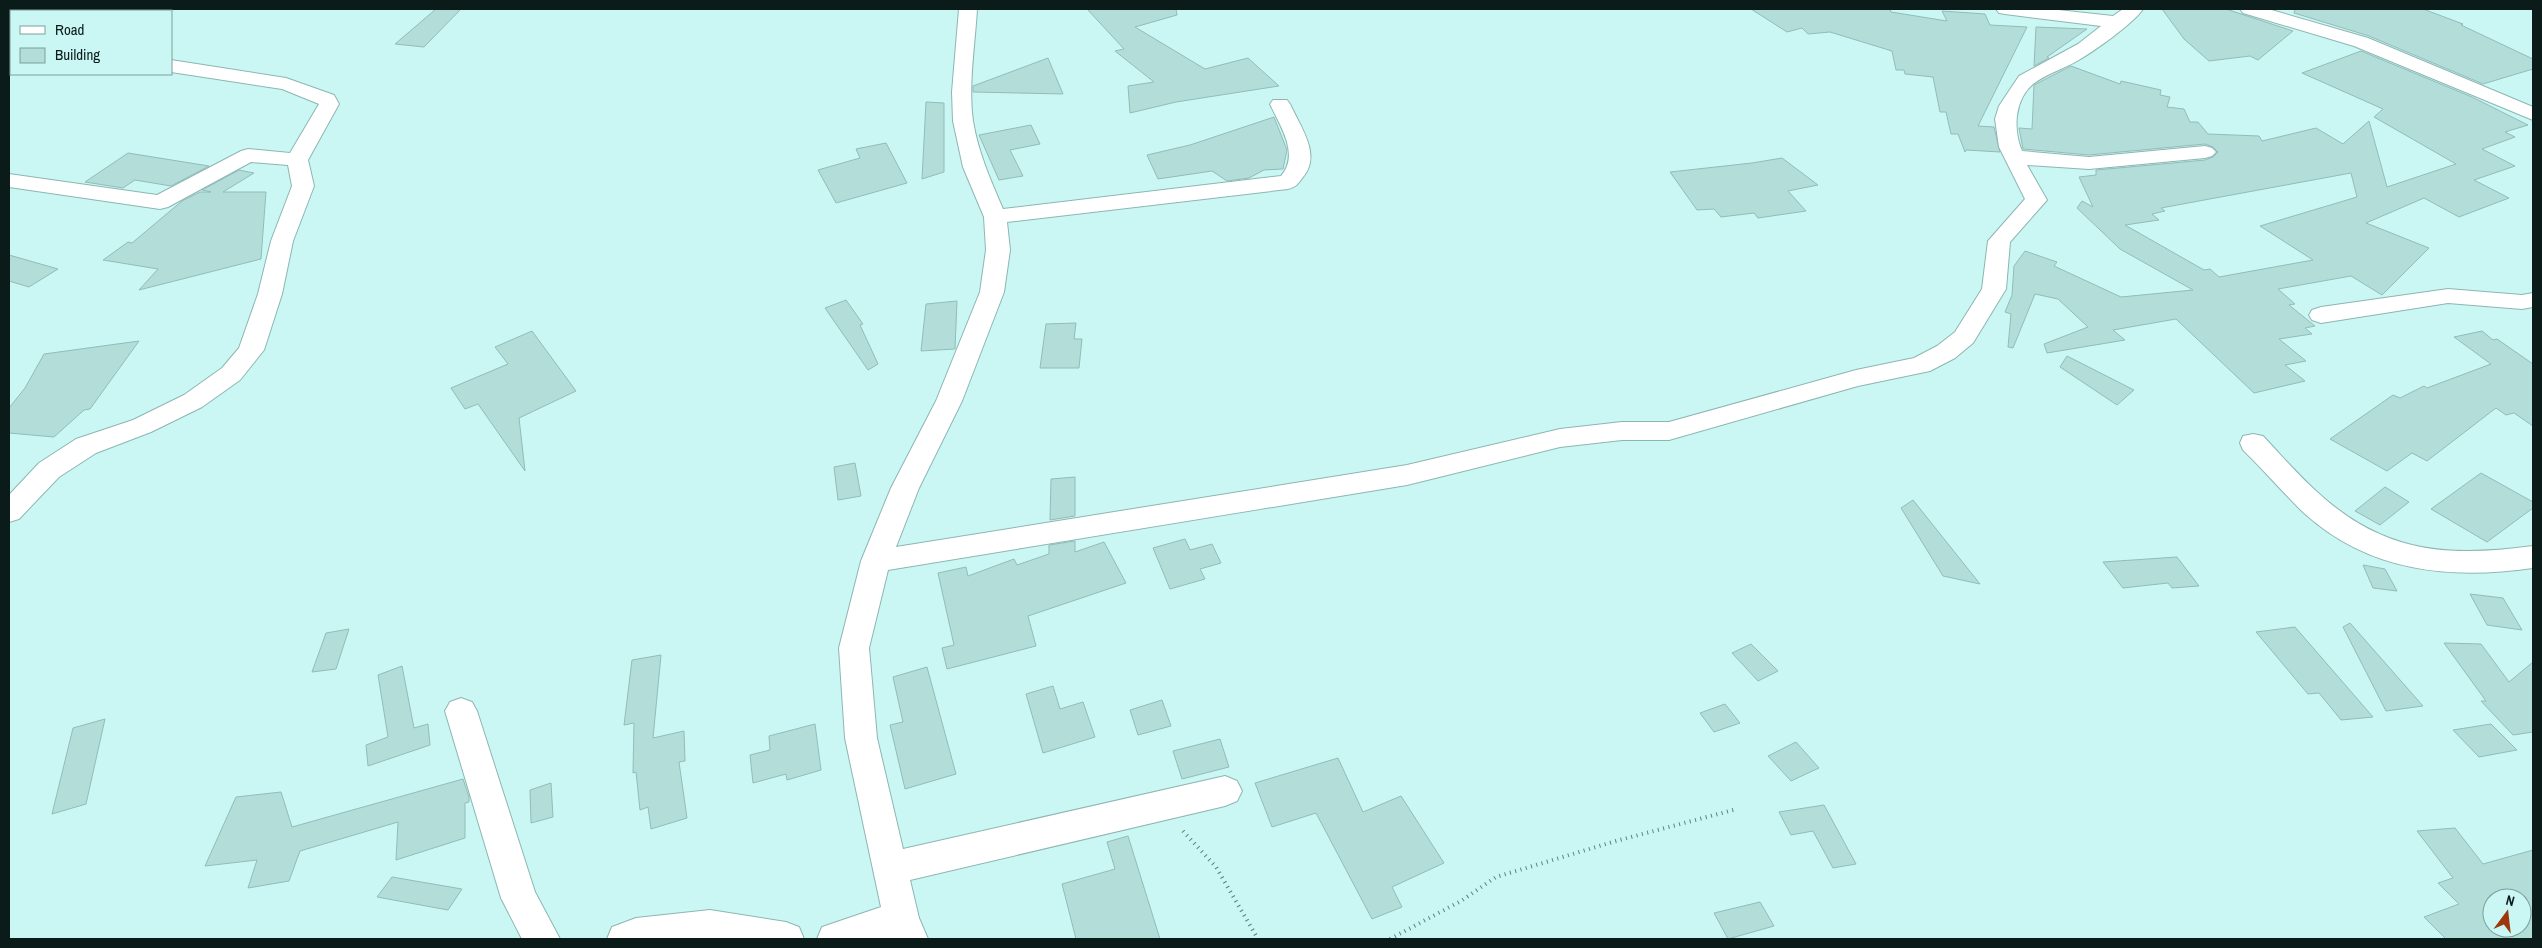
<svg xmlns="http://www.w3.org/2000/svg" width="2542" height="948" font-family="'Archivo Narrow',sans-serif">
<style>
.building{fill:#b2ddd9;stroke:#92bcb9;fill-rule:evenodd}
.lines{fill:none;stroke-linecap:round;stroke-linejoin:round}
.minor-casing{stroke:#8cb6b2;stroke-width:2}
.path{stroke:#62807d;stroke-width:4;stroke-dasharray:1 4.5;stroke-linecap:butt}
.minor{fill:#fff;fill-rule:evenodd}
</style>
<rect width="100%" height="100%" fill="#caf7f3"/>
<!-- building -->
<g class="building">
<polygon points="436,9 461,9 424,47 395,44"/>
<polygon points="1087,9 1176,9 1177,15 1135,27 1205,69 1248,58 1279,86 1176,102 1130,113 1128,86 1154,82 1115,51 1124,49"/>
<polygon points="1751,9 1890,9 1891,12 1947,21 1942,11 1985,14 1990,25 2027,27 1978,126 1994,127 2000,152 1966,150 1965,152 1958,134 1951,134 1946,112 1940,112 1933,77 1905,74 1904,70 1896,70 1892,51 1830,32 1808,34 1802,28 1787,32"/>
<polygon points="2162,9 2226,9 2293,31 2258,60 2250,56 2209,61 2184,39"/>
<polygon points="2295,9 2423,9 2463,24 2461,25 2533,59 2533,69 2483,84 2369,36 2294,13"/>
<polygon points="2036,27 2087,29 2047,57 2049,58 2034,66"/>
<path d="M2361 51 2472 97 2528 125 2505 132 2515 137 2482 149 2515 166 2474 180 2509 198 2459 217 2424 198 2366 223 2429 248 2382 295 2351 276 2278 289 2295 304 2289 305 2315 326 2305 328 2312 334 2279 339 2306 361 2285 365 2305 381 2254 393 2176 319 2113 330 2125 340 2047 353 2044 344 2088 327 2058 299 2035 294 2013 348 2008 347 2011 314 2005 312 2012 295 2014 266 2025 251 2057 262 2054 266 2121 297 2193 290 2120 249 2077 208 2082 201 2093 207 2079 177 2096 175V170L2205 160 2213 157 2218 152 2213 147 2205 144 2089 155 2023 149 2019 128 2032 129 2034 85 2071 66 2120 84 2121 81 2161 90 2160 95 2170 97 2167 107 2184 109 2190 122H2198L2208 134 2259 136 2262 141 2316 128 2343 144 2369 121 2387 187 2456 164 2374 117 2383 109 2302 73ZM2351 173 2357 197 2260 226 2313 260 2219 277 2210 269 2204 270 2125 225 2159 220 2152 214 2165 211 2161 208Z"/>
<polygon points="1048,58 1063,94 973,92 973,86"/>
<polygon points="926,102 944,103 944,172 922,179"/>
<polygon points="1274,117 1287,150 1283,169 1264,170 1249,178 1227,181 1212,171 1158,179 1147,155 1190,145"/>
<polygon points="1031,125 1040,144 1010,150 1023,176 999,180 979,135"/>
<polygon points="886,143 907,183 836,203 818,170 860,158 856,149"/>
<polygon points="128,153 209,166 171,186 135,180 123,188 85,182"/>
<polygon points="1782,158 1818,185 1788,191 1806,211 1758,218 1754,213 1721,217 1714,209 1697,210 1670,172 1752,163"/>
<polygon points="239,170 254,173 223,192 266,192 261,259 139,290 158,269 103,260 128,242 132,243 182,201 200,192 211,192 202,190"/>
<polygon points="9,255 58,269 29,287 9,281"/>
<polygon points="846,300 863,324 860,325 878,364 868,370 825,308"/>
<polygon points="957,301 955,349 921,351 926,304"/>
<polygon points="1076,323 1074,339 1082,339 1079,368 1040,368 1046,324"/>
<polygon points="532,331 576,391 519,418 525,471 478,404 465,409 451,388 508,364 495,347"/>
<polygon points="2482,331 2493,340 2497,339 2533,364 2533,426 2514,413 2506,415 2496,408 2427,461 2412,453 2387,471 2330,439 2393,395 2400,398 2424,386 2427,388 2491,364 2454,337"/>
<polygon points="139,341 90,409 84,410 54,437 9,433 9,408 25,388 44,354"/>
<polygon points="2067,356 2134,390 2117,405 2060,367"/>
<polygon points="855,463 861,496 838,500 834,467"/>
<polygon points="2481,473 2533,502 2533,508 2487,542 2431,509"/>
<polygon points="1075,477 1075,516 1050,520 1051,479"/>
<polygon points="2385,487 2409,502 2380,525 2355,511"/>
<polygon points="1913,500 1980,584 1943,576 1901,508"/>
<polygon points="1185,539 1190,550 1212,544 1221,563 1200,569 1205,579 1170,589 1153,548"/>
<polygon points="1075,541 1075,552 1104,542 1126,583 1028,616 1036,646 947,669 942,648 954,645 938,573 966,567 968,576 1014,559 1017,565 1049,554 1049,545"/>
<polygon points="2177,557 2199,586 2172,588 2168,583 2123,588 2103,562"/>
<polygon points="2363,565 2385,569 2397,591 2373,588"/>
<polygon points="2470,594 2503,598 2522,630 2487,625"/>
<polygon points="2350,623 2423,706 2386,711 2343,627"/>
<polygon points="2295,627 2373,717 2341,720 2319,693 2308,694 2256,632"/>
<polygon points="349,629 336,669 312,672 326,633"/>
<polygon points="2444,643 2481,644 2509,682 2533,662 2533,732 2513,735 2481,701 2486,701"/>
<polygon points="1751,644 1778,671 1758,681 1732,653"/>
<polygon points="661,655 653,738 684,731 685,761 679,762 687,818 651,829 648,807 640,810 636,772 633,773 634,723 624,725 632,660"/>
<polygon points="402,666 414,728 428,724 430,745 368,766 366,745 388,737 378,675"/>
<polygon points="927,667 956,774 905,789 890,725 903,722 893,677"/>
<polygon points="1053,686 1060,709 1083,702 1095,737 1043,753 1026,694"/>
<polygon points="1162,700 1171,726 1138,735 1130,710"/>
<polygon points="1725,704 1740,723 1714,732 1700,713"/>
<polygon points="105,719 86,804 52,814 73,728"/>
<polygon points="815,724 821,770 787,780 786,774 753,783 750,755 770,750 769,736"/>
<polygon points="2491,724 2517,750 2479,757 2453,730"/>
<polygon points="1220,739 1229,767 1182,779 1173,751"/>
<polygon points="1796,742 1819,768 1791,781 1768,756"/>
<polygon points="1338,758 1363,812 1401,796 1444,863 1392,887 1402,907 1372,919 1316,813 1272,827 1255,783"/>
<polygon points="463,779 469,797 469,802 465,803 465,838 396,860 398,822 300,851 289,881 248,888 257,860 205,866 236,797 281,792 292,827"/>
<polygon points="551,783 553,817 531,823 530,790"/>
<polygon points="1824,805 1856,864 1833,868 1813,831 1791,835 1779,812"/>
<path d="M2455 828 2483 864 2533 850V939H2446L2424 917 2459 904 2438 883 2453 878 2417 831ZM2492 898H2522V928H2492Z"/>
<polygon points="1128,836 1160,939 1076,939 1062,884 1115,869 1107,842"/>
<polygon points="392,877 462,889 448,910 377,897"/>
<polygon points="1760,902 1774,926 1728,939 1714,913"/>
</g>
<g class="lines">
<defs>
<g id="minor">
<path d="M959 9H977C975 45 968 85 973 121 978 152 991 181 1003 209L1281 176C1300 154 1280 126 1270 104L1273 100H1287L1290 104C1300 126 1322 155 1303 177 1298 184 1296 187 1288 189L1007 222 1010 250 1004 292 962 401 919 488 896 547 1407 465 1560 429 1622 422H1669L1856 370 1914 358 1937 346 1955 332 1982 289 1988 241 2025 199 1999 147 1995 119 1999 106 2019 76 2078 44 2101 26 2005 14 1999 13 1996 9H2049L2113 16 2123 9H2143C2134 23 2093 52 2077 61 2063 69 2046 74 2033 84 2014 100 2013 130 2022 151L2089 157 2205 146 2212 148 2216 152 2212 156 2205 158 2089 169 2027 165 2047 200 2010 242 2006 289 1973 343 1955 358 1930 371 1858 386 1669 440H1622L1560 447 1407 485 888 570 869 648 877 738 903 849 1225 776 1237 781 1242 791 1237 801 1225 806 910 880 919 918 928 939H817L822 927 881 907 845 738 839 648 861 561 891 488 936 401 980 292 986 250 984 217 963 167 953 121 952 92Z"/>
<polygon points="2240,9 2268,9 2368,38 2533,107 2533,120 2354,46 2243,13"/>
<polygon points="171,60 286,78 334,95 339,104 308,160 314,186 293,241 282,294 264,350 240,380 202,407 151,432 96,453 59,477 19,519 9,522 9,495 39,463 76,439 133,420 184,395 222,368 239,348 258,294 271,241 292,186 288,165 251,162 168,207 160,209 9,187 9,174 157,195 241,151 248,149 290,153 319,104 282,89 171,72"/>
<polygon points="2448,289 2522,295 2533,293 2533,307 2522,309 2448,303 2321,323 2312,320 2309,315 2312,310 2321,307"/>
<path d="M2253 434 2263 436C2283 457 2302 480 2325 499 2389 554 2452 557 2533 546V568C2450 580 2369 572 2304 513 2283 493 2264 470 2243 450L2240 443 2243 436Z"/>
<polygon points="461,698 472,702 477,711 535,892 560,939 522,939 501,898 445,711 450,702"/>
<polygon points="710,910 786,922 799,927 804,939 607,939 612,927 636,918"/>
</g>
</defs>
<!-- minor casing -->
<use href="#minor" class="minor-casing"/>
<!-- path -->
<g class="path">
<polyline points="1183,831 1216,867 1258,939"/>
<polyline points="1390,939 1461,901 1496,877 1616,841 1737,809"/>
</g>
<!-- minor -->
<use href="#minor" class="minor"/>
</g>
<!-- border -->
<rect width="2542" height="948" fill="none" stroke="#0a1b1a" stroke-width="20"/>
<!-- legend -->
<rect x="10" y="10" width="162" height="65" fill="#caf7f3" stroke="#7d9f9c"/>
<rect x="20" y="26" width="25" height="8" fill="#ffffff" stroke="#7d9f9c"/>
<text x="55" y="35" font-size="15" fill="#0a1b1a">Road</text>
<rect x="20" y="48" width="25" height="15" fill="#b2ddd9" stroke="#7d9f9c"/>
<text x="55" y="60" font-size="15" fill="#0a1b1a">Building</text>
<!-- north arrow -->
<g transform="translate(2507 913) rotate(15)"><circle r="24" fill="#caf7f3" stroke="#7d9f9c"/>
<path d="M0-4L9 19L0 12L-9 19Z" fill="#9d380d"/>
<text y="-8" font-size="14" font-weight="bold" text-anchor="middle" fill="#0a1b1a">N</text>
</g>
</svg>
